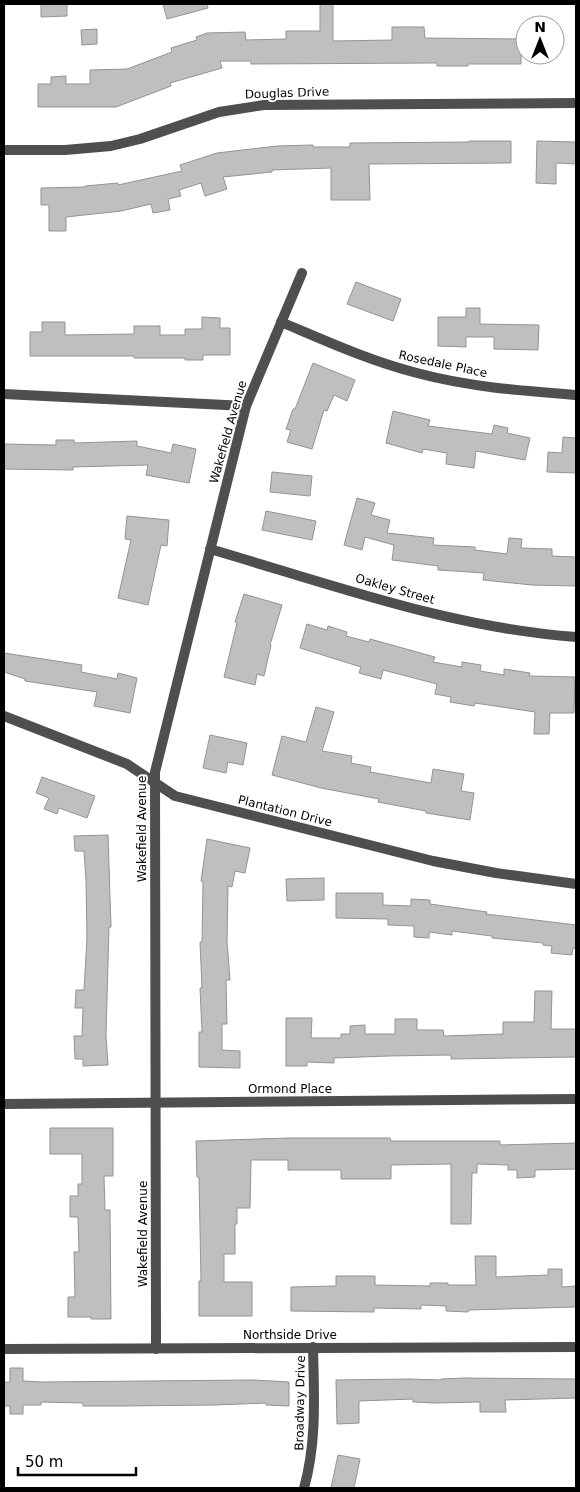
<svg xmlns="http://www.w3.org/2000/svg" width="580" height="1492" font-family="'DejaVu Sans',sans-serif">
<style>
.building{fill:#bfbfbf;stroke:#939393}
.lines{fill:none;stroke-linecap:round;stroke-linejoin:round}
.minor{stroke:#4f4f4f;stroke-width:10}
.tertiary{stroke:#4f4f4f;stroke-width:10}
.labels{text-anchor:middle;stroke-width:4;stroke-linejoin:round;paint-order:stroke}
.street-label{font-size:12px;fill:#000;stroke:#fff}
</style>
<rect width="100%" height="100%" fill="#fff"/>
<!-- building -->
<g class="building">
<polygon points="41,4 67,4 67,16 41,17"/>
<polygon points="163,4 207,4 208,8 167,19"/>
<polygon points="320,4 333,4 333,41 392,40 392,27 424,27 425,38 521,39 521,64 468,64 468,66 437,66 437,63 251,64 251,61 220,61 222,68 170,83 171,86 116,107 38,107 38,84 51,84 51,77 66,76 66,84 90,84 90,70 127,69 172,52 171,48 197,40 196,37 207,33 245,32 246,40 286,39 286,31 320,31"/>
<polygon points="97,29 97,44 82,45 81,30"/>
<polygon points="469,141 511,141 511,163 369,164 370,200 331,200 331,168 272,170 272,172 223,177 227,189 205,196 201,183 179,190 181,196 168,199 170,210 153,213 151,204 121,211 66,217 66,231 49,231 49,205 41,205 41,188 85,187 85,186 118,183 118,185 182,171 180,165 217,153 277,146 313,145 313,147 350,147 350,143 469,142"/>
<polygon points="537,141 576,142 576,164 556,163 556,184 536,183"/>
<polygon points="356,282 401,299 393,321 347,304"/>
<polygon points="466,308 480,308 480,324 539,325 538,350 494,349 494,337 466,337 466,347 438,346 438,317 466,317"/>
<polygon points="202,317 220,318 220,328 230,328 230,355 203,355 203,360 185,360 185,358 134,358 134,356 30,356 30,332 42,332 42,322 65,322 65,335 134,334 134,326 160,326 160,335 185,335 185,329 202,329"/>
<polygon points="313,363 355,380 347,401 334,395 327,411 324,410 312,449 287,442 291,430 286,429 293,409 295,409"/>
<polygon points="393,411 430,420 428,426 492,434 494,425 508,428 507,433 530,438 525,460 476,451 474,468 446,464 447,453 423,449 422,453 386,443"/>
<polygon points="563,437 576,438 576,473 547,472 548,452 562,453"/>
<polygon points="56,440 74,440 74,443 137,441 137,446 171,453 173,444 196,449 189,483 146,475 148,465 73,467 73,470 4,469 4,444 56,445"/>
<polygon points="272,472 312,476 310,496 270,492"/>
<polygon points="357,498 375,503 371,515 390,520 387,533 434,538 433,545 475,547 475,550 507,554 509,538 522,539 521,548 552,549 552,556 576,557 576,586 532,585 483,580 484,573 438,570 438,566 392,560 394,545 365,537 362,550 344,545"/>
<polygon points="266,511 316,521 312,540 262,530"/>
<polygon points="127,516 169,520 167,546 161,545 148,605 118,598 131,540 125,539"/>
<polygon points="244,594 282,605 270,645 271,645 264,676 257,674 255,685 224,677 237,623 235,622"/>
<polygon points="307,624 327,630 328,626 347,632 346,636 369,642 370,639 435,657 433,662 462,667 462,662 481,665 480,671 504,675 504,669 530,673 529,676 575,677 574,713 550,713 549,734 534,734 535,712 475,703 474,706 450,702 451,697 435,694 437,684 383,670 381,679 359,673 361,667 300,648"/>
<polygon points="4,653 82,665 81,672 117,679 118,673 137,678 130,713 94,706 97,692 25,681 25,679 4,672"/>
<polygon points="316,707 334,712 322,751 352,756 351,763 371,767 370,772 431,783 433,769 464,774 461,791 474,793 470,820 426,813 426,811 378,802 379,799 321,788 272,775 282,736 306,742"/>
<polygon points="210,735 247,743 243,765 228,762 226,773 203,768"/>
<polygon points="42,777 95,796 87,818 59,808 57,814 44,809 49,798 36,793"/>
<polygon points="108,835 111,927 109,927 106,1036 108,1065 83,1066 83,1059 75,1059 74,1036 82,1036 83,1008 75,1008 76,990 84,990 87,938 86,880 84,851 75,851 74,836"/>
<polygon points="207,839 250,848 245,873 235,871 232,887 228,886 227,941 230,980 226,980 227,1024 222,1024 222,1050 240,1051 240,1068 199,1067 199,1032 202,1032 200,988 202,988 200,942 202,942 203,882 201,881"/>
<polygon points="324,878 324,900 287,901 286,879"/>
<polygon points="336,893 383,893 383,905 411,906 411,899 430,900 430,904 487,912 486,914 576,925 576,949 573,948 572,955 551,953 552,946 543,945 543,943 492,938 492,936 452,931 452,935 429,932 429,938 414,937 414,926 388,925 388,919 336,918"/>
<polygon points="535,991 552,991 551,1029 576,1029 576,1057 451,1059 451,1055 388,1056 334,1058 334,1063 307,1062 307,1066 286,1066 286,1018 312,1018 311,1038 341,1038 341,1034 350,1034 350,1026 365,1025 365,1034 395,1034 395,1019 417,1019 417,1030 443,1030 444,1036 503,1034 503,1022 534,1022"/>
<polygon points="50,1128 113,1128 113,1176 104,1176 105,1210 110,1210 111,1319 91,1319 91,1317 68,1317 68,1297 75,1297 74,1252 79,1252 78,1217 70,1217 70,1196 78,1196 78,1184 82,1184 82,1154 50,1154"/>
<polygon points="288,1138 390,1138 391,1141 500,1141 500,1145 576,1143 576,1169 535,1170 535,1177 517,1178 517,1170 508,1170 508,1165 477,1164 477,1173 472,1173 471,1224 451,1224 451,1164 391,1165 391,1179 341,1179 341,1170 288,1170 288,1160 251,1160 250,1208 237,1208 237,1224 235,1224 235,1254 224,1254 224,1282 252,1282 252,1316 199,1316 199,1281 201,1281 199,1177 197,1177 196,1141"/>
<polygon points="475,1256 496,1256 496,1277 548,1275 548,1269 562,1269 562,1287 576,1286 576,1307 469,1310 468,1312 446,1311 446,1306 421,1305 421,1309 374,1308 374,1312 291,1311 291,1287 336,1286 336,1276 375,1276 375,1285 430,1286 430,1283 448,1283 448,1285 476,1285"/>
<polygon points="10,1368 23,1368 23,1381 41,1382 253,1380 289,1382 289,1406 266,1405 266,1403 216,1405 124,1406 83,1406 83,1403 41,1402 41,1405 23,1405 23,1414 10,1414 10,1406 4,1406 4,1382 10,1382"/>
<polygon points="464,1378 576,1379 576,1398 505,1400 506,1412 480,1412 480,1402 435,1403 413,1402 413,1399 359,1401 359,1423 337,1424 336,1380 409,1379 441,1380 441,1379"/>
<polygon points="338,1455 360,1459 354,1488 331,1488"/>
</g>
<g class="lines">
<!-- minor -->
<g class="minor">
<path d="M281 322C326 341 370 361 417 373 469 387 523 391 576 395"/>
<polyline points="4,394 246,406"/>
<path d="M210 549C330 584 451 628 576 637"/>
<polyline points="4,716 127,764 175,796 433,861 496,873 576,884"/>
<polyline points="4,1104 576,1099"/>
<polyline points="4,1349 576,1347"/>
<polyline points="156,1349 155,772 246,406 302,273"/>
<path d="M304 1488C317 1442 314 1395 313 1347"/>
</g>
<!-- tertiary -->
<polyline class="tertiary" points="4,150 65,150 111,146 140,139 219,112 264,105 576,103"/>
</g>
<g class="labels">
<!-- street labels -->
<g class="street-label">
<text transform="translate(287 93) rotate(-2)" y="4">Douglas Drive</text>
<text transform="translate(443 364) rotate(12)" y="4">Rosedale Place</text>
<text transform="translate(228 432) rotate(-74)" y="4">Wakefield Avenue</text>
<text transform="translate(395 589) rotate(16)" y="4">Oakley Street</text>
<text transform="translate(285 811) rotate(14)" y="4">Plantation Drive</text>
<text transform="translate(142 829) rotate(-90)" y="4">Wakefield Avenue</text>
<text x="290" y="1093">Ormond Place</text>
<text transform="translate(143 1234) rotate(-90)" y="4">Wakefield Avenue</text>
<text x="290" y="1339">Northside Drive</text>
<text transform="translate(300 1403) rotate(-89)" y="4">Broadway Drive</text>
</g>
</g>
<!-- border -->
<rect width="580" height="1492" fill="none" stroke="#000000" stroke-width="10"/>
<!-- north arrow -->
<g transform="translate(540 40)"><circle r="24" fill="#ffffff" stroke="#999999"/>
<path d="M0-4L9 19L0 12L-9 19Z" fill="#000000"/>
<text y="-8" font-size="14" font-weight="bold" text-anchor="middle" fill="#000000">N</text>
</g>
<!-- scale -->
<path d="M18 1467v8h118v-8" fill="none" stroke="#000000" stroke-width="2.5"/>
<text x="25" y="1467" font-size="15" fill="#000000" stroke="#ffffff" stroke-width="4" paint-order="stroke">50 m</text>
</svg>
